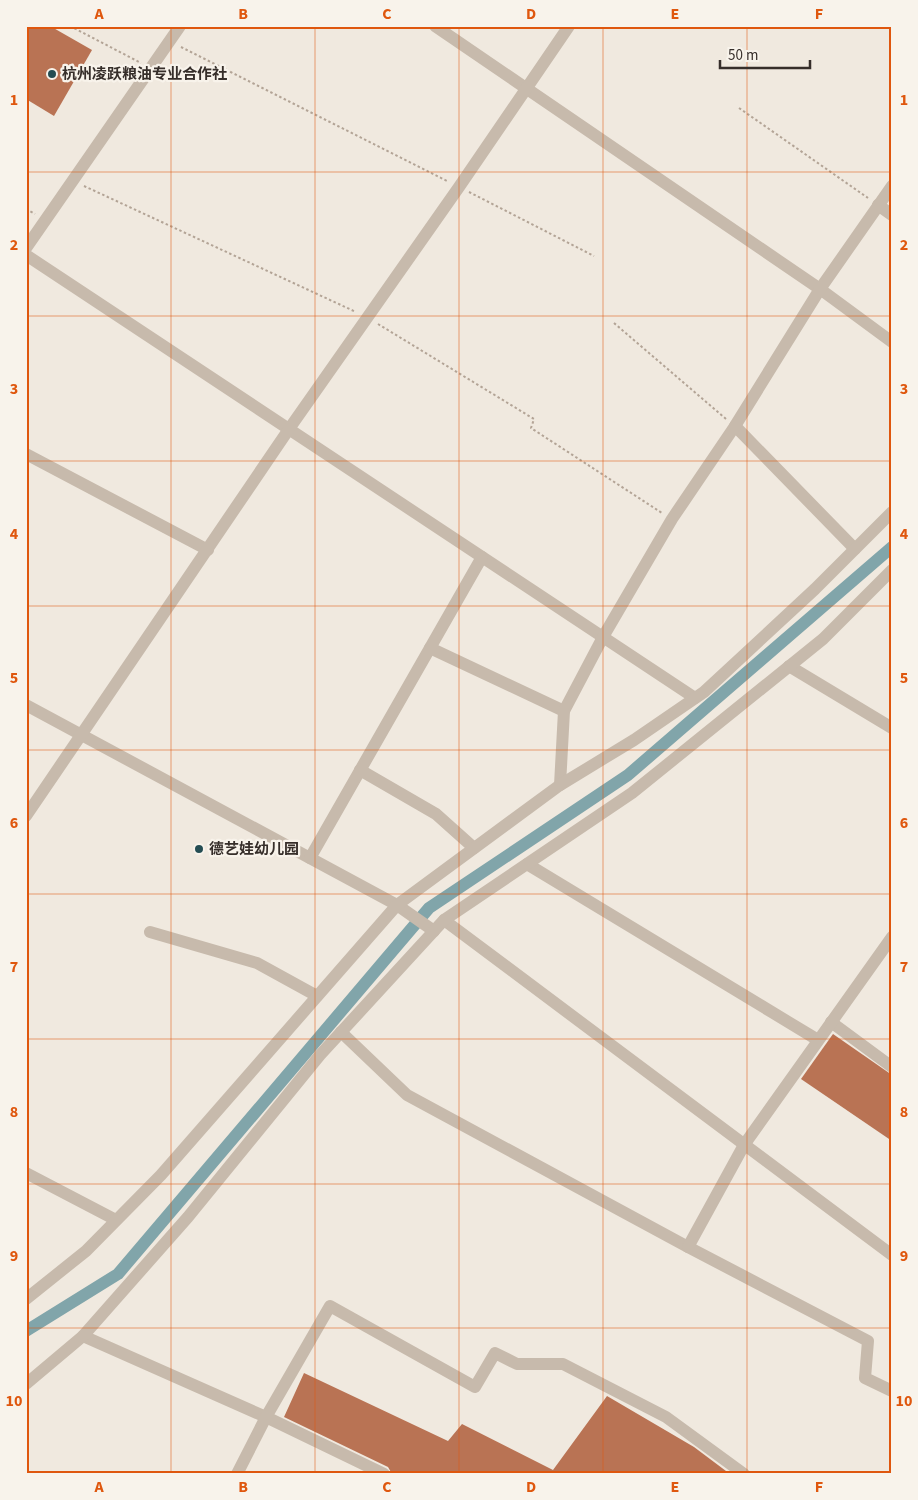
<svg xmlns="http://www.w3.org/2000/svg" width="918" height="1500" font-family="'Source Sans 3','Noto Sans SC',sans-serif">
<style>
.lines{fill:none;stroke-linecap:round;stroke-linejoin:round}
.canal{stroke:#81a5aa;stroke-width:12}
.building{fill:#b97354}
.path{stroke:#b3a496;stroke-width:2;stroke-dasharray:2.5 2.5;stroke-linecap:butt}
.minor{stroke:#c7baac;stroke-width:12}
.grid{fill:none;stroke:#df570e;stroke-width:1;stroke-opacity:0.55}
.poi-dot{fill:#244d53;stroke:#f8f3eb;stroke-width:2}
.labels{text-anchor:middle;stroke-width:4.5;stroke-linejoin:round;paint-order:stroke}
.poi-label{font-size:15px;font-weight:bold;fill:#362e2a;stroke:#f8f3eb;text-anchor:start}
.neatline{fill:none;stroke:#df570e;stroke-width:2}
.grid-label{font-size:16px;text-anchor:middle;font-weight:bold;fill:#df570e}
</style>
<rect width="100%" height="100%" fill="#f0e9df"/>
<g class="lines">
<!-- canal -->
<polyline class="canal" points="26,1331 118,1274 429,908 628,775 892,547"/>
</g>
<!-- building -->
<g class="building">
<polygon points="26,26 50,26 92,50 54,116 26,99"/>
<polygon points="833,1034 892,1075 892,1141 801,1079"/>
<polygon points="304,1373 448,1441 462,1424 553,1470 607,1396 694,1447 730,1474 392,1474 388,1467 284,1417"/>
</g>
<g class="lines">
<!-- path -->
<g class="path">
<polyline points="70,26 141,63"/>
<polyline points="181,47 447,181"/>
<polyline points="739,108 868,198"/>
<polyline points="84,186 356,312"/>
<polyline points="469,192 594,256"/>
<polyline points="26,209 35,214"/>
<polyline points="614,323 726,419"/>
<polyline points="378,324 534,419 531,428 662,513"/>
</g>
<!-- minor -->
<g class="minor">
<polyline points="435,26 820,289 892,342"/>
<polyline points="878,205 892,215"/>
<polyline points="26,248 180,26"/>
<polyline points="26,255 695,698"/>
<polyline points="735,426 855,549"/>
<polyline points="26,454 208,550"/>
<polyline points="430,648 564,711"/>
<polyline points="789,666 892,728"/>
<polyline points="26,705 397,905 434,931"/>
<polyline points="360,770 436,814 474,848"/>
<polyline points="560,785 564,711 603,637 672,519 735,426 820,289 892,186"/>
<polyline points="26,816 289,429 459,187 569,26"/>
<polyline points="310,858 482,557"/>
<polyline points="527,864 818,1040"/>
<polyline points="444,920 892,1255"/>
<polyline points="150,932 257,963 317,996"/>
<polyline points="831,1022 892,1067"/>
<polyline points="341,1032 407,1095 688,1247 868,1341 865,1378 892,1391"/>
<polyline points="26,1173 116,1220"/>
<polyline points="688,1247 744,1145 892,937"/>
<polyline points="26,1299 86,1251 161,1175 397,905 560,785 634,740 704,692 815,589 892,512"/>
<polyline points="83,1336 266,1417 384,1474"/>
<polyline points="26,1384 83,1336 188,1217 320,1055 444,920 632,793 823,639 892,570"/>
<polyline points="237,1474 266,1417 330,1306 475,1387 495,1353 517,1364 563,1364 666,1417 744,1474"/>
</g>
</g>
<!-- grid -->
<path class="grid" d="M171 26V1474M315 26V1474M459 26V1474M603 26V1474M747 26V1474M26 172H892M26 316H892M26 461H892M26 606H892M26 750H892M26 894H892M26 1039H892M26 1184H892M26 1328H892"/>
<!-- markers -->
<g class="poi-dot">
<circle cx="52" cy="74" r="5"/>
<circle cx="199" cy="849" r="5"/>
</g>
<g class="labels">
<!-- poi labels -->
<g class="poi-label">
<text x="62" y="79">杭州凌跃粮油专业合作社</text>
<text x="209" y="854">德艺娃幼儿园</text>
</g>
</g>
<!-- border -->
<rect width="918" height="1500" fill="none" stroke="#f8f3eb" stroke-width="55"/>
<!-- scale -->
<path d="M720 60v8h90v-8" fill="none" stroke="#362e2a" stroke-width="2.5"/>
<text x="728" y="60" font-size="15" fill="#362e2a" stroke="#f8f3eb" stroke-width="4" paint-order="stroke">50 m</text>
<rect x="28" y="28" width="862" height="1444" class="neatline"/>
<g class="grid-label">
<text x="99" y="19">A</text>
<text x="243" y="19">B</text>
<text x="387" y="19">C</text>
<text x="531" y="19">D</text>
<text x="675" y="19">E</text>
<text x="819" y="19">F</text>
<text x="14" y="105">1</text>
<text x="904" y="105">1</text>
<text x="14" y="250">2</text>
<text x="904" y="250">2</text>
<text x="14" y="394">3</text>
<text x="904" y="394">3</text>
<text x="14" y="539">4</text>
<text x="904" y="539">4</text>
<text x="14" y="683">5</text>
<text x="904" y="683">5</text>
<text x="14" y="828">6</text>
<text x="904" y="828">6</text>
<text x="14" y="972">7</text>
<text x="904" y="972">7</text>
<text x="14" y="1117">8</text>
<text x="904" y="1117">8</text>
<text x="14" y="1261">9</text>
<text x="904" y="1261">9</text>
<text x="14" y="1406">10</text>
<text x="904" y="1406">10</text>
<text x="99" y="1492">A</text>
<text x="243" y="1492">B</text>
<text x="387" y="1492">C</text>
<text x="531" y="1492">D</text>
<text x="675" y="1492">E</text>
<text x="819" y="1492">F</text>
</g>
</svg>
